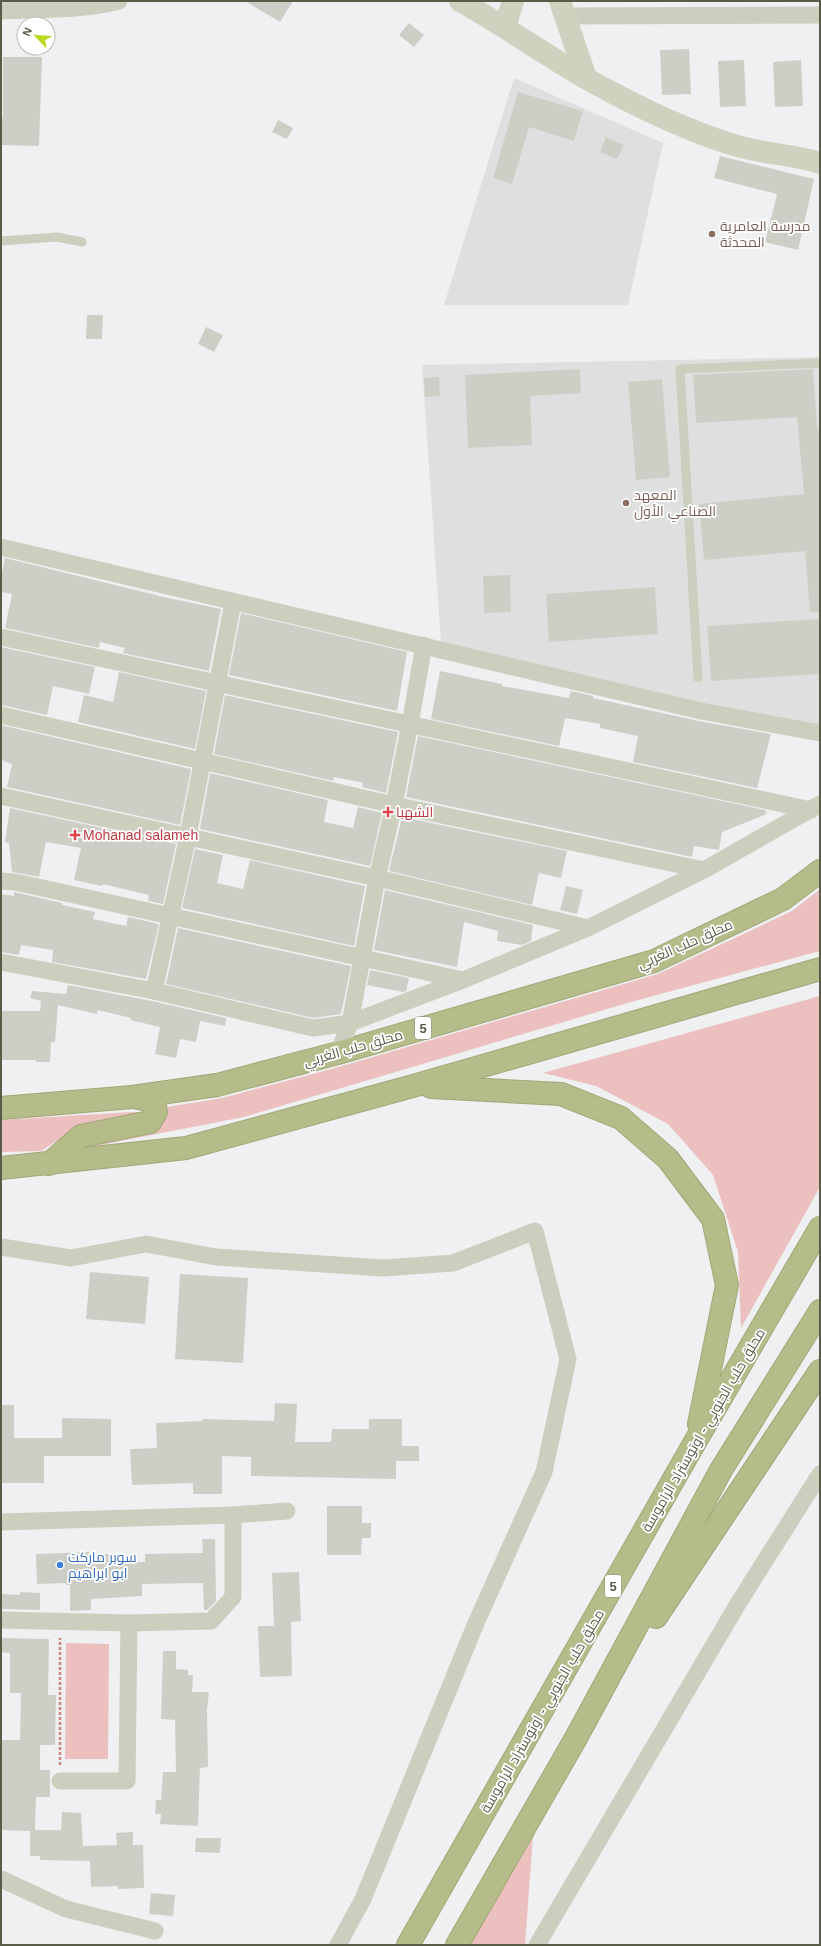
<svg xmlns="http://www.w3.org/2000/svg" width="821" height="1946" font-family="Helvetica,Cairo,sans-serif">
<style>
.education{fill:#dee0e0}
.green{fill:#edc0c0}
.building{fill:#cdcfc7}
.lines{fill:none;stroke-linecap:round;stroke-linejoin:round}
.highway-casing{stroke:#a0a875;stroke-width:24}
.path{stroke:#ca847a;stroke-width:2.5;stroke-dasharray:3 2;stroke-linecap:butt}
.lane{stroke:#cccebe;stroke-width:9}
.street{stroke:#cccebe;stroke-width:17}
.secondary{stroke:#cfd2be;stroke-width:22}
.highway{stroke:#b5bc8a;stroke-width:22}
.education-dot{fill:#8d6e63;stroke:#fff;stroke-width:1.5}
.health-dot{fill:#e0444e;stroke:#fff;stroke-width:1.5}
.shop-dot{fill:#3f7fe0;stroke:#fff;stroke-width:1.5}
.labels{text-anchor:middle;stroke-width:3.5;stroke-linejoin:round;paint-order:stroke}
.shield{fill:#fff;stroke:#8c8d7f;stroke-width:1}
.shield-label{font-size:13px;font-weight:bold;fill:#5a5c48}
.education-label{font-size:14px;fill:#785e54;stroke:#fff;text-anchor:start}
.health-label{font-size:14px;fill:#be3a42;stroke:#fff;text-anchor:start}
.street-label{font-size:14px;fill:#5a5c48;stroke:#fff}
.shop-label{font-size:14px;fill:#366cbe;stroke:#fff;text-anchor:start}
</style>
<rect width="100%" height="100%" fill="#eff0f2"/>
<!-- education -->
<g class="education">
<polygon points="514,78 663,143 628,305 444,305"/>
<polygon points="820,357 820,732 441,642 422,365"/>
</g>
<!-- green -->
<g class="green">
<polygon points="820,889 820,951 631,1002 244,1117 95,1146 94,1142 162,1123 167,1107 222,1098 335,1068 658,974 792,911"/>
<polygon points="820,996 820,1187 741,1328 738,1252 713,1175 668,1124 596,1086 543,1073"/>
<polygon points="132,1112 139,1112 141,1116 82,1125 41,1151 1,1152 1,1120"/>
<polygon points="66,1643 109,1644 108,1759 65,1759"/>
<polygon points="533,1835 525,1945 470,1945"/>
</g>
<!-- building -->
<g class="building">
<polygon points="245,1 293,1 280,22"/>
<polygon points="409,23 424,35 414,47 399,35"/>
<polygon points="689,49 691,94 662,95 660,50"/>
<polygon points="3,57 42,57 39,146 1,145 1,118 3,118"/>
<polygon points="744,60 746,106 720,107 718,61"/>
<polygon points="801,60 803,106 775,107 773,62"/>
<polygon points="518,92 583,111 574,141 529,127 512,184 493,178"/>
<polygon points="278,120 293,128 287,139 272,132"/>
<polygon points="606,137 624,145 617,159 600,152"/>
<polygon points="720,156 814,179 798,250 765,242 777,194 714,178"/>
<polygon points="87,315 103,315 102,339 86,339"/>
<polygon points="206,327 223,335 214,352 198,344"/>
<polygon points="580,369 581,393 530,396 532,445 468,448 465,375"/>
<polygon points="813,369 817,429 820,429 820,612 810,612 805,551 704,560 699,504 804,494 797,417 696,423 693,375"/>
<polygon points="439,377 440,396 425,397 424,378"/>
<polygon points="662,379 670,477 636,480 628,382"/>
<polygon points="5,558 164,597 221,609 209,671 123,653 125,648 100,642 99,648 5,628 12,594 1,592 1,578"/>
<polygon points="510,575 511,612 484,613 483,576"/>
<polygon points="655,587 658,634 549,642 546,594"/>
<polygon points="241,613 407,652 397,711 229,675"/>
<polygon points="820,619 820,674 711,681 707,626"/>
<polygon points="1,647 95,667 89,694 53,686 47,715 1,705"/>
<polygon points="440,671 502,684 502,686 569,698 571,691 593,696 593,698 699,721 771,734 757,788 633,762 638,736 600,728 600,724 565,718 559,746 431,719"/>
<polygon points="119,672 206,691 195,749 78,722 84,695 113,702"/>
<polygon points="225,695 398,732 386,793 362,787 363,783 359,782 334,777 333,781 214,754"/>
<polygon points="1,725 191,769 180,825 7,787 12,764 1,760"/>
<polygon points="418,736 765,810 767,814 722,832 719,850 694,846 692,857 406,797"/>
<polygon points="210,773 328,800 324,822 353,828 358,807 382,813 370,866 200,829"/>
<polygon points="10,808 176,844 163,904 148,901 149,895 103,884 102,886 74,880 81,848 46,842 39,877 12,872 9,843 5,842"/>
<polygon points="402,817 567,851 561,878 539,873 532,905 389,871"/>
<polygon points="195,849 223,855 217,883 243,889 250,860 365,886 354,946 182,908"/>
<polygon points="566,886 583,890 577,914 560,910"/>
<polygon points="385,890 533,925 531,941 522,945 497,941 498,931 464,922 457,967 374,950"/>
<polygon points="14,892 62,903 62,905 95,912 93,919 126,926 128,917 159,924 146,979 52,962 53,950 21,945 19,955 1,952 1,894 14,896"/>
<polygon points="178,928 351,966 341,1014 313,1018 166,984"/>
<polygon points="370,970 409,978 406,991 403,992 367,985"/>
<polygon points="68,985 152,1001 226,1018 225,1026 200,1021 196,1042 180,1039 176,1058 155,1054 160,1027 130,1020 131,1018 98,1010 97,1014 58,1005 55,1042 51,1042 50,1062 36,1062 36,1060 1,1060 1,1011 40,1011 41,1001 30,998 32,991 66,994"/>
<polygon points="90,1272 149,1277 145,1324 86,1319"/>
<polygon points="180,1274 248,1278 243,1363 175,1359"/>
<polygon points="275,1403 297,1404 295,1442 331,1442 332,1429 369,1429 369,1419 402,1419 402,1446 419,1446 419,1461 396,1461 396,1479 251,1476 251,1457 222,1456 222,1494 193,1494 193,1483 132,1485 130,1449 157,1448 156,1423 202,1421 202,1419 274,1421"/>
<polygon points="1,1405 14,1405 14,1438 62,1438 62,1418 111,1419 111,1456 44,1456 44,1483 1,1483"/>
<polygon points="327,1506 362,1506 362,1523 371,1523 371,1538 362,1538 361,1555 327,1555"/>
<polygon points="202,1539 215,1539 216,1601 207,1610 204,1610 203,1583 142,1584 142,1596 91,1599 91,1610 70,1611 70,1585 66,1585 66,1583 37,1584 36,1554 89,1552 89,1555 115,1554 115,1562 145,1562 145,1554 203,1553"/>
<polygon points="299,1572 301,1621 291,1622 292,1676 260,1677 258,1626 274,1626 272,1573"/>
<polygon points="20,1592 40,1593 40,1610 1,1609 1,1594 20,1595"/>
<polygon points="1,1638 49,1639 48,1695 56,1695 55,1745 40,1745 40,1770 50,1770 50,1797 36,1797 35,1830 61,1830 62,1812 81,1813 83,1846 117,1845 116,1833 133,1832 133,1845 143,1845 144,1888 118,1889 118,1886 91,1887 90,1861 40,1860 40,1856 30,1856 30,1831 1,1830 1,1740 20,1740 21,1693 10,1693 10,1653 1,1652"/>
<polygon points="163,1651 176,1651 176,1669 188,1670 188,1675 193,1675 192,1692 209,1692 207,1710 208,1767 200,1768 198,1826 160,1824 161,1814 155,1814 156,1800 161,1800 163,1772 176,1772 175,1720 161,1719"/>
<polygon points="196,1838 221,1838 220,1853 195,1852"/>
<polygon points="151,1893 175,1895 173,1916 149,1914"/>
</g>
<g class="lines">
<defs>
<g id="highway">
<polyline points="431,1087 561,1094 621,1118 668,1159 713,1219 727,1285 699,1424"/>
<polyline points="1,1108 132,1097 217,1085 338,1053 654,961 783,899 820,871"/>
<polyline points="49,1164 81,1136 150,1122 156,1112 154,1101 133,1097"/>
<polyline points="1,1168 186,1148 413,1086 820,969"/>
<polyline points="656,1617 820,1371"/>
<polyline points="408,1945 695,1442 820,1228"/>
<polyline points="457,1945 576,1738 721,1470 820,1311"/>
</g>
</defs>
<!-- highway casing -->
<use href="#highway" class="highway-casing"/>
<!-- path -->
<polyline class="path" points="60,1765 60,1638"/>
<!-- lane -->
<g class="lane">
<polyline points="1,241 57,237 82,242"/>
<polyline points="698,678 680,369 820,363"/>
</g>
<!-- street -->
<g class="street">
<path d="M1 11C40 9 81 11 119 1"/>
<polyline points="564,16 820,15"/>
<polyline points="1,547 701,711 820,733"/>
<polyline points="1,637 811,810"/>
<polyline points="1,715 394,805 704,870"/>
<polyline points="1,796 377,878 588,928"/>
<polyline points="1,881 15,882 463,980"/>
<polyline points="1,962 154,991 313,1028 350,1023 463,980 588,928 704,870 820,804"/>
<polyline points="154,991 188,836 233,602"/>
<polyline points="338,1053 350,1023 377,878 394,805 410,724 424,645"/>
<polyline points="1,1247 71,1258 146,1244 216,1257 383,1268 453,1263 535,1231 568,1359 544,1472 476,1623 363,1899 338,1945"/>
<polyline points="1,1522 233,1515 287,1511"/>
<polyline points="1,1620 129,1623 211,1621 233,1597 233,1515"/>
<polyline points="60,1781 127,1781 129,1623"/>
<polyline points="1,1879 66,1909 155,1931"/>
<polyline points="537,1945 739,1602 820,1474"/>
</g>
<!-- secondary -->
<g class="secondary">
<path d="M460 1C503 25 544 54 587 79 632 104 684 130 734 145 762 154 792 154 820 163"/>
<polyline points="560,1 586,78"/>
<polyline points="505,27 513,1"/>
</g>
<!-- highway -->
<use href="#highway" class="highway"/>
</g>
<!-- markers -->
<g class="education-dot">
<circle cx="712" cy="234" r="4"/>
<circle cx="626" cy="503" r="4"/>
</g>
<g class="health-dot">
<path d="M386 806h4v4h4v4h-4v4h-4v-4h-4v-4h4z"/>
<path d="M73 829h4v4h4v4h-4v4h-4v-4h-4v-4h4z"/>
</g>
<circle class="shop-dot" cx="60" cy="1565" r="4"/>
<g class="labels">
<!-- shield labels -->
<g class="shield">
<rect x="415" y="1017" width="16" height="22" rx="3"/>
<rect x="605" y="1575" width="16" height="22" rx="3"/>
</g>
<g class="shield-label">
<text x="423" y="1033">5</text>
<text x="613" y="1591">5</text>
</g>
<!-- education labels -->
<g class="education-label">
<text x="720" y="231">مدرسة العامرية<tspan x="720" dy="16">المحدثة</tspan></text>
<text x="634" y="500">المعهد<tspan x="634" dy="16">الصناعي الأول</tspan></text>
</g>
<!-- health labels -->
<g class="health-label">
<text x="396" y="817">الشهبا</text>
<text x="83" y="840">Mohanad salameh</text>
</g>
<!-- street labels -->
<g class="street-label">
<text transform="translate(685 944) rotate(-24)" y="5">محلق حلب الغربي</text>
<text transform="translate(353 1048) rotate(-16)" y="5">محلق حلب الغربي</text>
<text transform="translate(703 1430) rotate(-60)" y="5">محلق حلب الجنوبي - اوتوستراد الراموسة</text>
<text transform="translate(542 1711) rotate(-60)" y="5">محلق حلب الجنوبي - اوتوستراد الراموسة</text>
</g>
<!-- shop labels -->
<g class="shop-label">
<text x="68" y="1562">سوبر ماركت<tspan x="68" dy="16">ابو ابراهيم</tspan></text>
</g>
</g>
<!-- border -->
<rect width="821" height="1946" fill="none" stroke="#5a5c48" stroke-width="4"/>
<!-- north arrow -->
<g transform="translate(36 36) rotate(295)"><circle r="19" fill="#ffffff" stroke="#bdbeb6"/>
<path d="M0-3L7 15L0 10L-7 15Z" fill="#b8da21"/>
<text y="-6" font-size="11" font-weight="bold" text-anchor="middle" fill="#5a5c48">N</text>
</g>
</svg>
